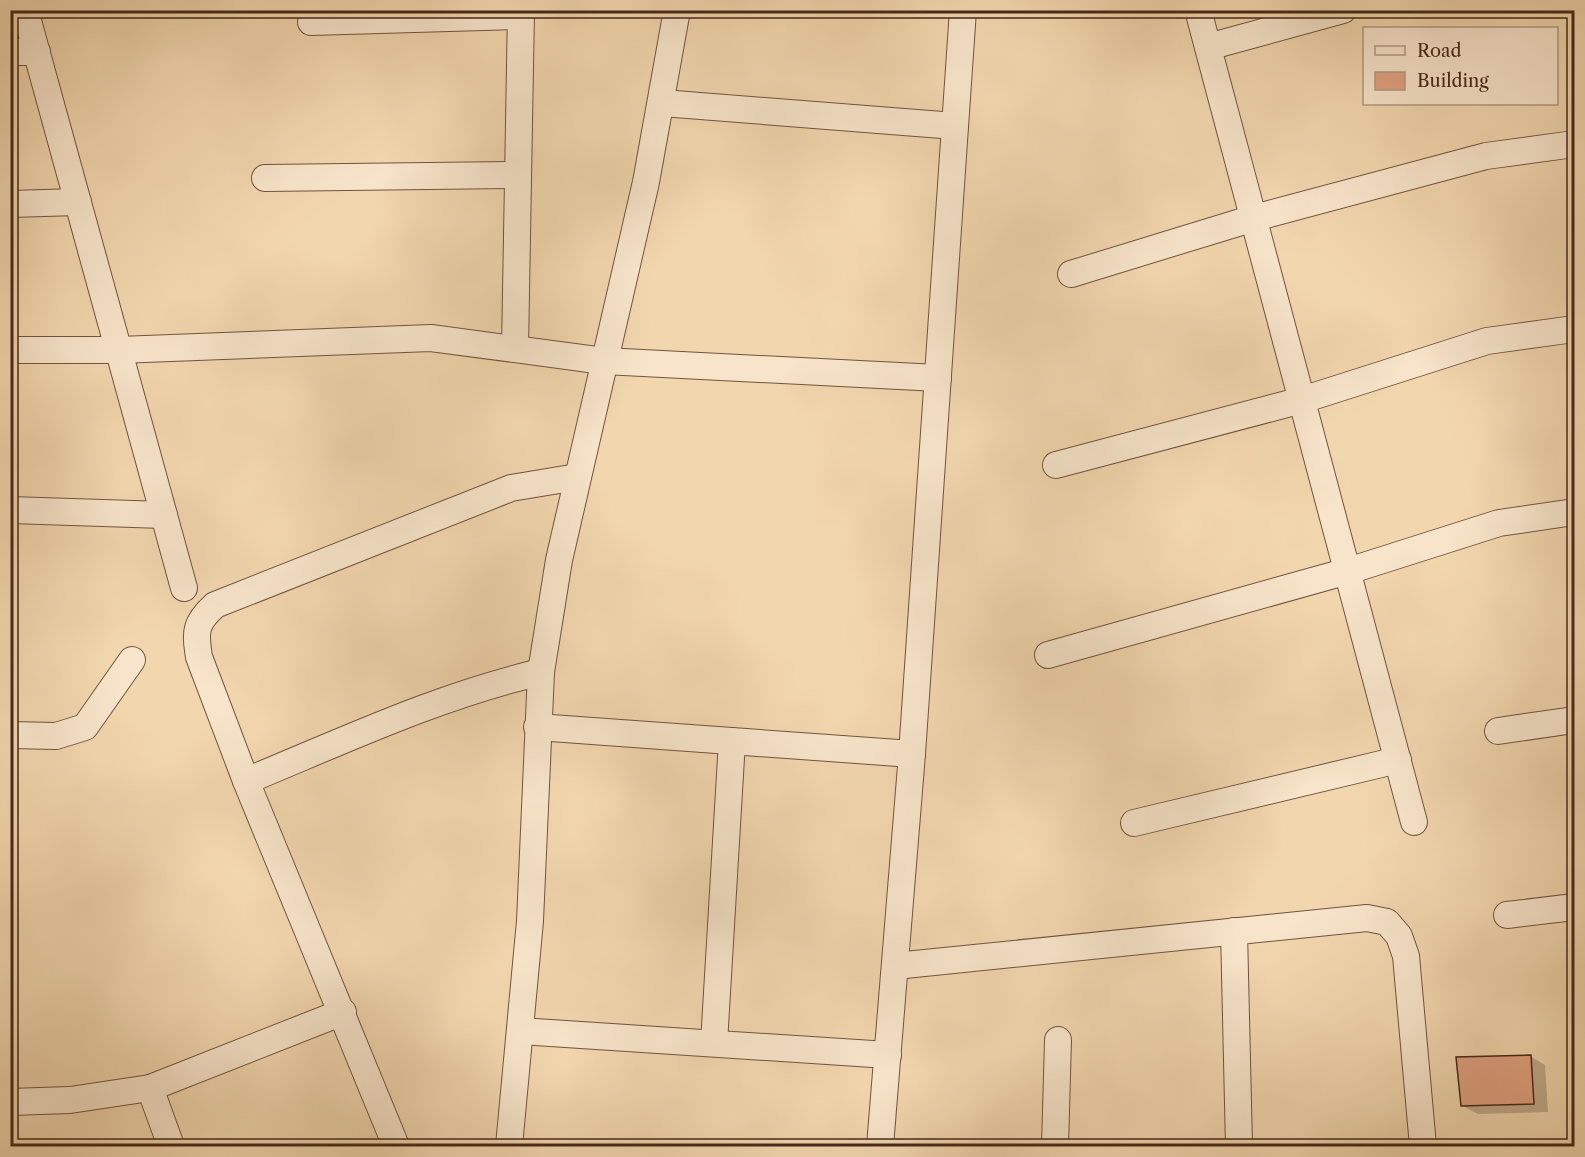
<svg xmlns="http://www.w3.org/2000/svg" width="1585" height="1157" font-family="'Libre Caslon Text',serif">
<style>
.shadow{fill:#0003}
.building{fill:#e0a281;stroke:#46291a;stroke-width:1.5}
.lines{fill:none;stroke-linecap:round;stroke-linejoin:round}
.minor-casing{stroke:#71543f;stroke-width:28}
.minor{stroke:#f7e4ca;stroke-width:26}
</style>
<rect width="100%" height="100%" fill="#f2d6ae"/>
<filter id="stains"><feTurbulence type="fractalNoise" baseFrequency=".00333" numOctaves="4"/><feColorMatrix values="0 0 0 0 .2 0 0 0 0 .09 0 0 0 0 .02 0 0 0 .5 -.17"/></filter>
<radialGradient id="worn" r=".72"><stop offset=".6" stop-color="#630" stop-opacity="0"/><stop offset="1" stop-color="#630" stop-opacity=".3"/></radialGradient>
<!-- shadow -->
<polygon class="shadow" points="1530,1056 1545,1065 1548,1112 1478,1114 1463,1106"/>
<!-- building -->
<polygon class="building" points="1531,1055 1534,1104 1461,1106 1456,1057"/>
<g class="lines">
<defs>
<g id="minor">
<polyline points="25,10 184,588"/>
<polyline points="1198,10 1414,822"/>
<polyline points="311,22 521,16"/>
<polyline points="1208,47 1343,10"/>
<polyline points="10,52 37,52"/>
<polyline points="662,103 955,126"/>
<polyline points="265,178 518,175"/>
<polyline points="10,204 78,202"/>
<polyline points="1071,274 1254,218 1486,156 1574,144"/>
<polyline points="515,349 521,10"/>
<polyline points="10,350 119,350 431,338 604,361 938,378"/>
<polyline points="1056,465 1302,400 1487,341 1574,329"/>
<polyline points="10,510 164,515"/>
<polyline points="1048,655 1348,571 1499,523 1574,512"/>
<polyline points="537,727 912,754"/>
<polyline points="1498,731 1574,720"/>
<polyline points="10,735 56,736 85,727 132,660"/>
<path d="M246 781C343 741 438 696 541 672"/>
<polyline points="1134,823 1398,760"/>
<polyline points="1507,915 1574,907"/>
<polyline points="1234,931 1239,1146"/>
<polyline points="895,966 1367,918 1387,922 1399,936 1406,956 1423,1146"/>
<polyline points="520,1031 888,1055"/>
<polyline points="714,1043 732,741"/>
<polyline points="150,1088 171,1146"/>
<polyline points="10,1102 70,1100 150,1088 343,1012"/>
<path d="M396 1146 246 781 199 657C195 631 195 623 215 605L511 488 577 477"/>
<polyline points="509,1146 530,921 541,672 559,560 646,182 677,10"/>
<polyline points="880,1146 912,754 963,10"/>
<polyline points="1055,1146 1058,1040"/>
</g>
</defs>
<!-- minor casing -->
<use href="#minor" class="minor-casing"/>
<!-- minor -->
<use href="#minor" class="minor"/>
</g>
<!-- margin -->
<rect width="1585" height="1157" fill="none" stroke="#f2d6ae" stroke-width="36"/>
<rect x="12" y="12" width="1561" height="1133" fill="none" stroke="#46291a" stroke-width="3"/>
<rect x="18" y="18" width="1549" height="1121" fill="none" stroke="#46291a" stroke-width="1.5"/>
<!-- legend -->
<rect x="1363" y="27" width="195" height="78" fill="#f7e4ca" stroke="#b09984" stroke-width="1.5"/>
<rect x="1375" y="46" width="30" height="9" fill="#f7e4ca" stroke="#b09984" stroke-width="1.5"/>
<text x="1417" y="57" font-size="18" fill="#46291a">Road</text>
<rect x="1375" y="72" width="30" height="18" fill="#e0a281" stroke="#b09984" stroke-width="1.5"/>
<text x="1417" y="87" font-size="18" fill="#46291a">Building</text>
<rect width="100%" height="100%" filter="url(#stains)"/>
<rect width="100%" height="100%" fill="url(#worn)"/>
</svg>
